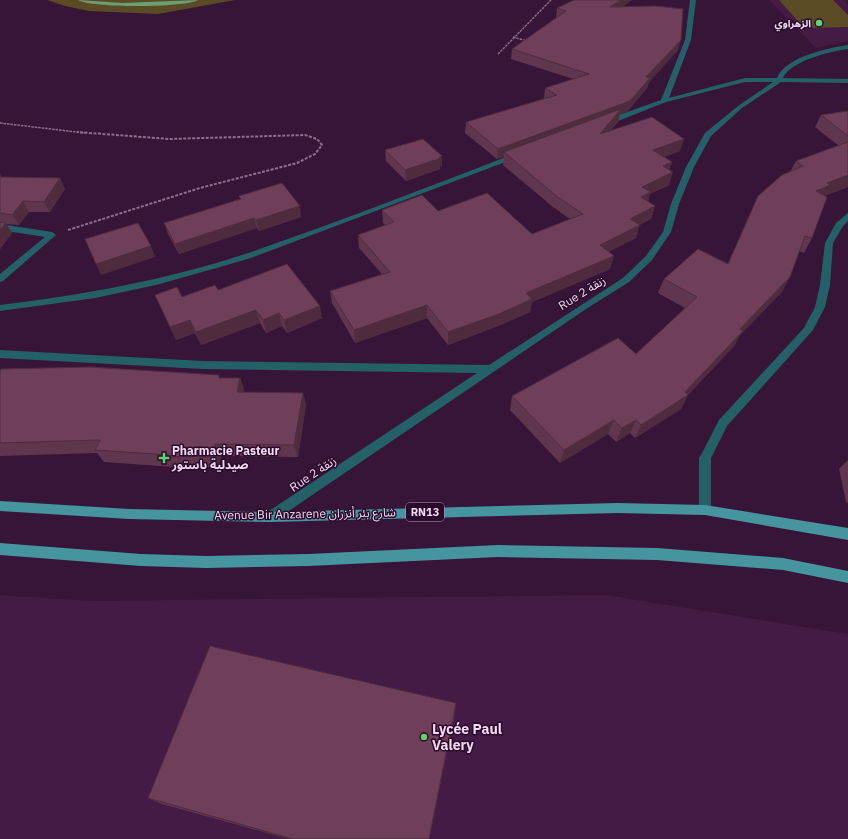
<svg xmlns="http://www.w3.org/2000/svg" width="848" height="839" font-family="'IBM Plex Sans','Noto Sans Arabic',sans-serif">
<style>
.built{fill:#431b44}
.green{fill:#5b4b24}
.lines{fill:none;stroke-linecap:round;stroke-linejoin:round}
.stream{fill:#6a9f73;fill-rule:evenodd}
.path-far1{stroke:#8c708d;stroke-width:1.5;stroke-dasharray:2.5 1;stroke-linecap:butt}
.path{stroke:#8c708d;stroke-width:2;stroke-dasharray:3 1.5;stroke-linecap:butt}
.minor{fill:#246067;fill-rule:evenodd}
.primary{fill:#46949e;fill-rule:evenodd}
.wall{fill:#5f364d}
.shaded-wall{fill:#4e2c3e}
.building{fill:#6f3f59;stroke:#4e2c3e}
.poi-dot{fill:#5cd56d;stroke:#2c0a2e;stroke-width:1.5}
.labels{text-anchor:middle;stroke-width:3;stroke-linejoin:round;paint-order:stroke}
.far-poi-label{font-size:10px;font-weight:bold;fill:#f0daf0;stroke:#2c0a2e;text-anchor:end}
.shield{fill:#2c0a2e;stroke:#b59cb6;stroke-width:1}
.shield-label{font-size:11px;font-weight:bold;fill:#f0daf0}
.street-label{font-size:12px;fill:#f0daf0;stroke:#2c0a2e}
.poi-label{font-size:12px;font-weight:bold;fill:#f0daf0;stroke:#2c0a2e;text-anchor:start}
.near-poi-label{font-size:14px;font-weight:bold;fill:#f0daf0;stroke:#2c0a2e;text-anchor:start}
</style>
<rect width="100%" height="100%" fill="#371538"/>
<!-- built -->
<g class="built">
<polygon points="769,0 845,0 848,5 848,41 816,48"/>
<polygon points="0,595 90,601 605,595 848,634 848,839 0,839"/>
</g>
<!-- green -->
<g class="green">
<polygon points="47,0 235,0 158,14 89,11 65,6"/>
<polygon points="779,0 833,0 848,15 848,27 804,28"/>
</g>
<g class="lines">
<!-- stream -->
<path class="stream" d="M78 0 122 3 198 0C184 8 92 8 78 0Z"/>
<!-- path-far1 -->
<g class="path-far1">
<polyline points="513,37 527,41"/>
<polyline points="498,54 551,0"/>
<polyline points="0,123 85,133"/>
</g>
<!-- path -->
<polyline class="path" points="68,230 200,188 297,163 315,154 322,145 317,139 305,135 169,139 77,132"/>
<!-- minor -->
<g class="minor">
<path d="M690 0H696L691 40 669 98 745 78H777C785 57 828 48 848 45V49C831 51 790 61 783 78L848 79V83L781 82 742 108 711 136 694 167 679 204 671 232 652 260 629 282 586 309 274 521 270 522 266 521 264 517 266 513 477 373 203 369 0 358V350L203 361 489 365 623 278 646 256 663 232 671 204 686 167 705 133 738 106 773 82H745L666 102 608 125H602V121L661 100 685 40Z"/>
<path d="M514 154 521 156 251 258 220 267 156 285 95 298 0 311V305C83 295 166 280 245 254 336 223 425 188 514 154Z"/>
<polygon points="848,213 848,221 843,226 833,243 830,285 825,307 813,330 727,426 711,458 711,510 709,514 705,515 701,514 699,510 699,458 701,455 719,420 804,328 815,307 820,285 825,243 836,223"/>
<polygon points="0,224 52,232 56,235 3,281 0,282 0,274 45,237 0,230"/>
</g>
<!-- primary -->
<g class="primary">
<polygon points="0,501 129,509 270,512 618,503 705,505 848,528 848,540 705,515 618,513 270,522 129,519 0,511"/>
<polygon points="0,543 141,554 206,556 308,554 498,545 657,548 783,558 848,571 848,583 783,570 657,560 498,557 308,566 206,568 141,566 0,555"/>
</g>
</g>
<!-- wall -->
<g class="wall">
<polygon points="632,0 622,7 678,50 649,82 647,88 628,111 620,114 618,122 611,130 680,151 664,157 672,162 669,170 669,185 650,194 648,202 655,206 651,219 639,225 636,238 608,252 610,269 532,302 530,312 498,326 448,345 427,318 355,343 332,303 330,291 382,274 359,248 358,235 385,225 383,223 382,210 438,211 532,234 570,219 553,207 503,165 504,157 497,159 465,133 466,122 545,99 544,98 545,88 573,79 511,59 512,49 557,17 556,17 557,8"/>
<polygon points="848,111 848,187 824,196 812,238 804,253 799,251 782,292 739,336 735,345 688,395 681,409 635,438 630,433 616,442 608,434 560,463 510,410 512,396 636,354 685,308 658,293 664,279 728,264 758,196 790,172 796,161 839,146 815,127 821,115"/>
<polygon points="385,150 442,166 440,166 440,169 406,181 386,161"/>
<polygon points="0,174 1,177 60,178 65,189 50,212 29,212 19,225 6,224 12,233 0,249"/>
<polygon points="239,196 301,217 259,231 257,228 179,254 168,234 164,223 240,199"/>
<polygon points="218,290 322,318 287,333 282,326 266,333 260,323 201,345 195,333 176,340 155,295 182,297"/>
<polygon points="0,371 220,378 240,378 244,390 244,392 303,393 306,405 298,457 221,456 219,467 175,469 174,467 104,462 97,453 0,456"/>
<polygon points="848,460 848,503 846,502 839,469"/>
<polygon points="455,713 429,839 289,839 162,804 148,798"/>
</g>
<!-- shaded-wall -->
<g class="shaded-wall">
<polygon points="621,0 632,0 608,16 610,7"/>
<polygon points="681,40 678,50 649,82 647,88 628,111 620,114 618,122 597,146 504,152 504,157 497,159 498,149 646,77"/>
<polygon points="684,139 680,151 649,162 653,150"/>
<polygon points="442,156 442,166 440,166 440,169 406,181 405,170"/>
<polygon points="672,162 668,174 663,166"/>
<polygon points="673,172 669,185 650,194 647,205 637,210 642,187"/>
<polygon points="848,175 848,187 823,196 816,191 827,183"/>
<polygon points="60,178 65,189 50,212 44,202"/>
<polygon points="23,201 29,212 19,225 12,215"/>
<polygon points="300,206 301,217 259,231 256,220"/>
<polygon points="655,206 651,219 626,232 630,219"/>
<polygon points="254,218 257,228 179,254 175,244"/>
<polygon points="6,223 12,233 0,249 0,230"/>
<polygon points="640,225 636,238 597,258 600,245"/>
<polygon points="151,246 155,257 101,275 96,264"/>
<polygon points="614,256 610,269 532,302 530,312 498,326 448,345 448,332 526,293"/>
<polygon points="790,277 782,292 739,336 735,345 686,396 688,395 681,409 635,438 641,425 685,392 740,329"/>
<polygon points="427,305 427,318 355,343 354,330"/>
<polygon points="320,306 322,318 287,333 284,320"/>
<polygon points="256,310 260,323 201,345 196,332"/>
<polygon points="279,313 282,326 266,333 263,320"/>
<polygon points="190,320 195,333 176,340 170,327"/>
<polygon points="240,378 244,390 241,404 237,392"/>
<polygon points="303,393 306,405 298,457 294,445"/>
<polygon points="614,420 608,434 560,463 564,450"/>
<polygon points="636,420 630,433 616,442 622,428"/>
<polygon points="215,444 221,456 219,467 213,455"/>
</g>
<!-- building -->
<g class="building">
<polygon points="574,0 621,0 610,7 656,6 683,9 681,40 646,77 650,78 630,101 498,149 466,122 557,95 545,88 589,74 512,49 566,11 557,8"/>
<polygon points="621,109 600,134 652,117 684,139 653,150 672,162 663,166 673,172 642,187 651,192 641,197 655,206 630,219 640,225 600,245 614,256 526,293 532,299 499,314 448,332 427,305 354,330 330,291 390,272 358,235 394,222 382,210 422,195 438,211 487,193 532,234 583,214 555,195 504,152"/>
<polygon points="848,111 848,136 821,115"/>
<polygon points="423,139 442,156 439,157 441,158 405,170 385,150"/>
<polygon points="848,142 848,175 827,183 830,185 816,191 827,197 812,238 805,236 790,277 740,329 743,331 685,392 688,395 641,425 636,420 622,428 614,420 564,450 512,396 618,338 636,354 697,297 664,279 698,249 728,264 758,196 782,175 803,166 796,161"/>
<polygon points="0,177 60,178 44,202 23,201 12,215 0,213"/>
<polygon points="282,183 300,206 256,220 254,218 175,244 164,223 241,199 239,196"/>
<polygon points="0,222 6,223 0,230"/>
<polygon points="138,223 151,246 96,264 85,239"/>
<polygon points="287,264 320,306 284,320 279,313 263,320 256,310 196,332 190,320 170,327 155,295 177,287 182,297 215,285 218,290"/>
<polygon points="89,367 219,375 219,378 240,378 237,392 303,393 294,445 215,444 213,455 168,457 169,455 95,450 100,440 0,443 0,371 1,369"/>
<polygon points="210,646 456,703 429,839 293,839 148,798"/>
</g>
<!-- markers -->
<g class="poi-dot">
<circle cx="819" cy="23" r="4"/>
<path d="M162 452h4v4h4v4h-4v4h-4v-4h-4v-4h4z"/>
<circle cx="424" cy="737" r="4"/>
</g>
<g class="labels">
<!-- far-poi labels -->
<g class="far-poi-label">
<text x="811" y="27">الزهراوي</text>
</g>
<!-- shield labels -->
<rect class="shield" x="406" y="503" width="38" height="18" rx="3"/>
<g class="shield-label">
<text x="425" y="516">RN13</text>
</g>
<!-- street labels -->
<g class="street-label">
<text transform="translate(582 293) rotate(-32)" y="4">Rue 2 زنقة</text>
<text transform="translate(313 474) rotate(-34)" y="4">Rue 2 زنقة</text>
<text transform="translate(305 514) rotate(-1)" y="4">Avenue Bir Anzarene شارع بئر أنزران</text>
</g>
<!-- poi labels -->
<g class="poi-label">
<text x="172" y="455">Pharmacie Pasteur<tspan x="172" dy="14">صيدلية باستور</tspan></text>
</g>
<!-- near-poi labels -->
<g class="near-poi-label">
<text x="432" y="734">Lycée Paul<tspan x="432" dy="16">Valery</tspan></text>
</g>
</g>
</svg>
